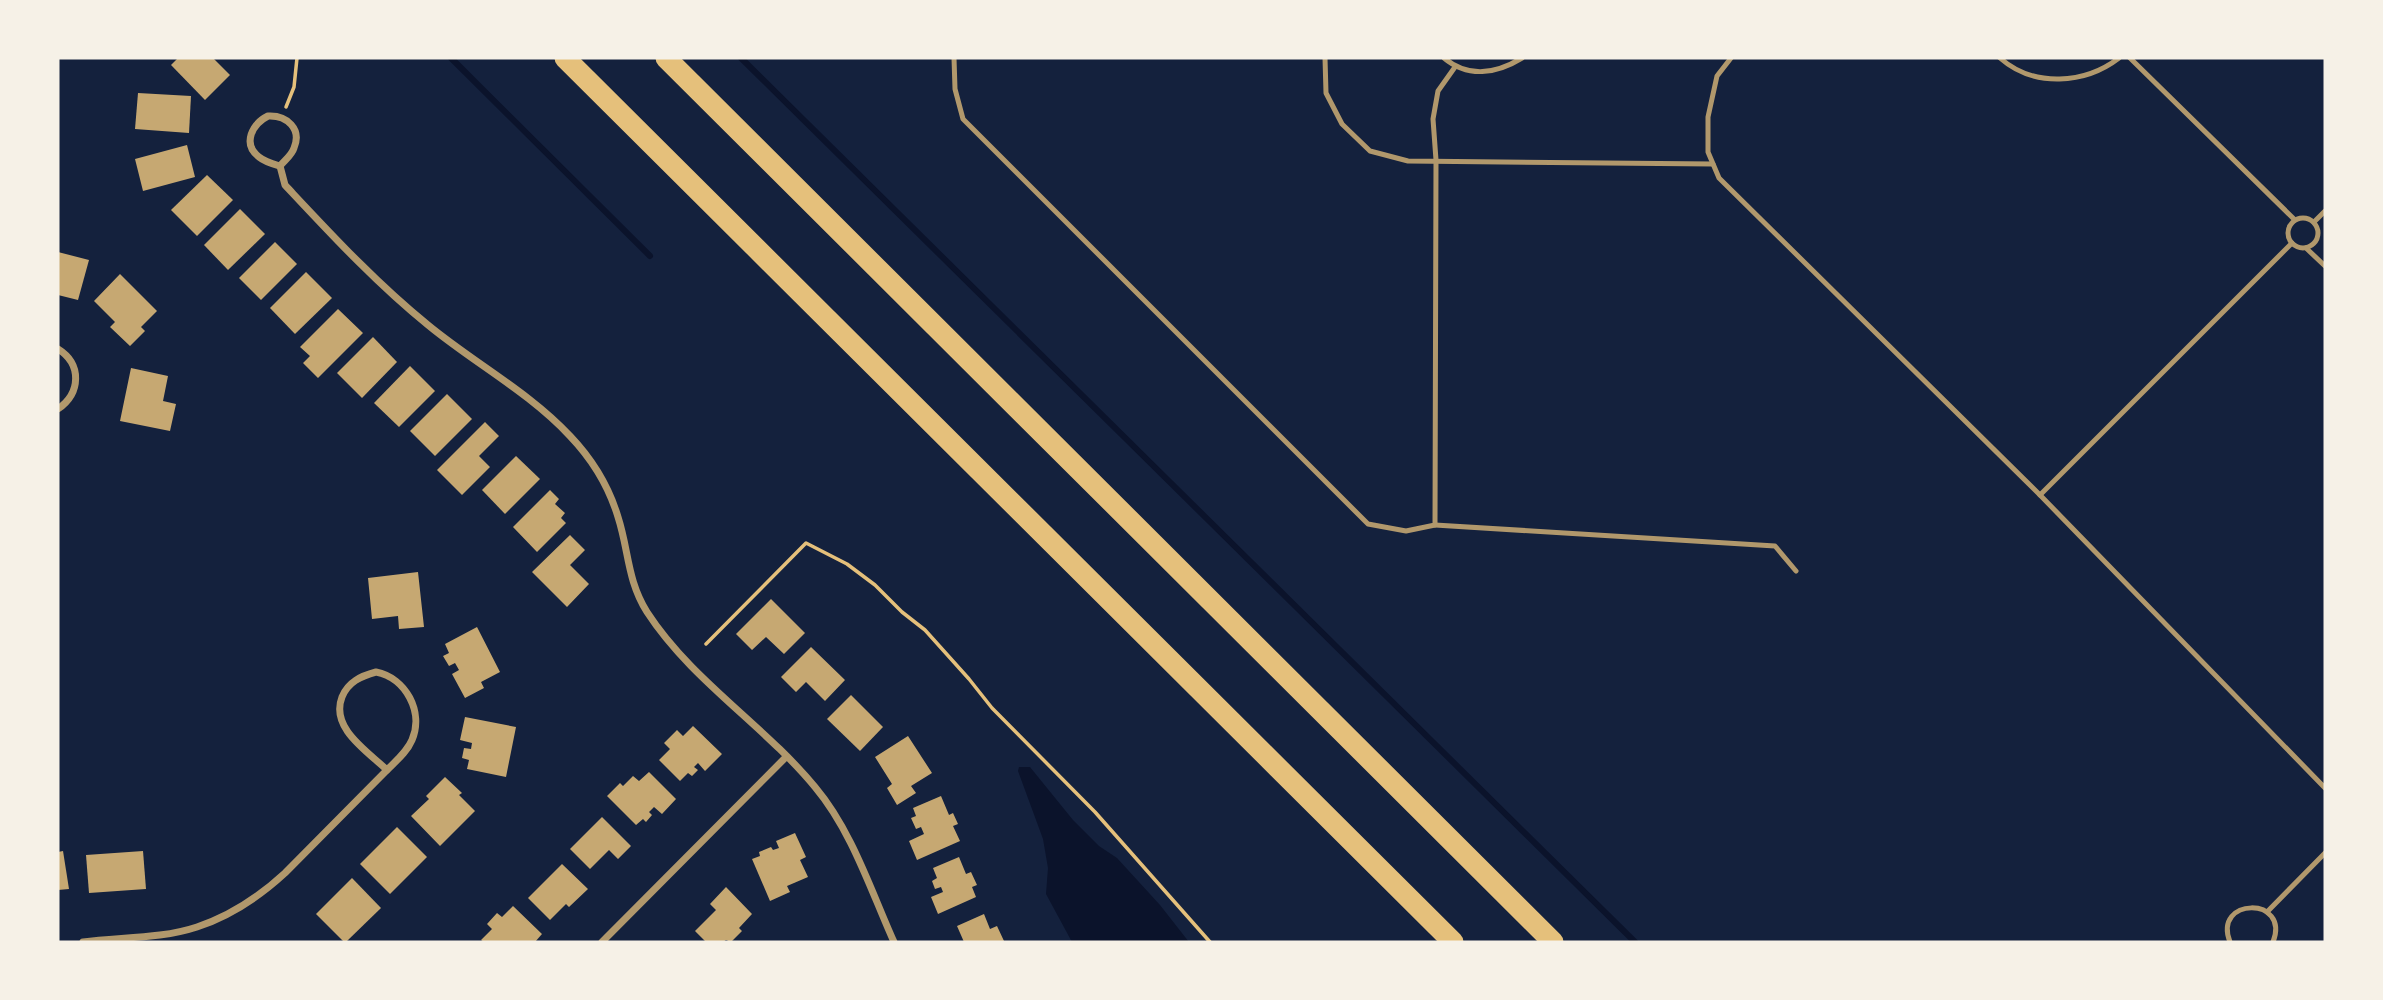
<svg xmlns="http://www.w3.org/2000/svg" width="2383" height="1000" font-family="'Public Sans',sans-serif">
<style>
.water{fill:#0b132b}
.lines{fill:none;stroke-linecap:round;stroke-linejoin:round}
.stream{stroke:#0b132b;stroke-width:6}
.building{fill:#c6a872}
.path{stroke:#e5c07b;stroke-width:3.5}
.service{stroke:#b1986c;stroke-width:5}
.minor{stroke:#b1986c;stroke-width:7}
.motorway{stroke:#e5c07b;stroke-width:21}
</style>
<rect width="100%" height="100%" fill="#14213d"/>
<!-- water -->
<polygon class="water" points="1019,767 1030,767 1073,820 1099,846 1117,858 1160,905 1189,942 1072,942 1046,894 1048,868 1043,839 1018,771"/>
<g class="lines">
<!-- stream -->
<g class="stream">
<polyline points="451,58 650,256"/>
<polyline points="741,58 1635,942"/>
</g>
</g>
<!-- building -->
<g class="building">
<polygon points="178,58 213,58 230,75 205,100 171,65"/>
<polygon points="138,93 191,96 189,133 135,129"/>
<polygon points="187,145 195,177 143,191 135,159"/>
<polygon points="207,175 233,200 197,236 171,210"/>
<polygon points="240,209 265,234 228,270 204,245"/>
<polygon points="275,242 297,264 261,300 239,278"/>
<polygon points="58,252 89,260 78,300 58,295"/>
<polygon points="306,272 332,298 295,334 270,308"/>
<polygon points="120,274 157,311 141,327 145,331 130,346 110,327 115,322 94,301"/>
<polygon points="338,309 363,333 318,378 303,363 310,356 300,347"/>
<polygon points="373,337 397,362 362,398 337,373"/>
<polygon points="410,366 435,391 399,427 374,403"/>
<polygon points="131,368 168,376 163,401 176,404 170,431 120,421"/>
<polygon points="447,394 472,419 435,456 410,431"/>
<polygon points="485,422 499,436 479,456 490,467 462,495 437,470"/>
<polygon points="516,456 540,479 505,514 482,490"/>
<polygon points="550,490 559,499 555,504 565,513 561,518 566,523 537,552 513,527"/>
<polygon points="570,535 585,550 570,565 589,584 567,607 532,572"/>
<polygon points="418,572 424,627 399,629 398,616 372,619 368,578"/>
<polygon points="771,599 805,633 784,654 766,637 752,650 736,634"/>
<polygon points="477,627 500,672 481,682 484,688 465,698 452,674 459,670 455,663 449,666 443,656 449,653 445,644"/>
<polygon points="811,647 845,680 825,701 806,682 796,692 781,677"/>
<polygon points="851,695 883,727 860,751 827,719"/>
<polygon points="465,717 516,727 506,777 467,769 469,760 462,758 464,748 471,749 472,743 460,740"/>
<polygon points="693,726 722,754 705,771 698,763 694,767 698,770 692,776 688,773 680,781 659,760 670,749 664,743 677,730 683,736"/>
<polygon points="908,736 932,773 911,786 916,793 897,805 887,788 892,784 875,757"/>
<polygon points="649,772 676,799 662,814 654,807 649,812 652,815 646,822 643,819 636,825 607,796 620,783 623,786 633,776 639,781"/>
<polygon points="445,777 462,793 459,795 475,811 440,846 411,816 429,799 426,796"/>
<polygon points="941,796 949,815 953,813 958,824 953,826 960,841 917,860 909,841 924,834 921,827 916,829 911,818 916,816 913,808"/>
<polygon points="602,817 631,846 618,859 609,850 590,869 570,849"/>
<polygon points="397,827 427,857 390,894 360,864"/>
<polygon points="795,833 806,857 800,860 808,877 787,886 790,892 770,901 752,859 760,856 759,852 771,847 773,850 779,848 776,841"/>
<polygon points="63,851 69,889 58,890 58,852"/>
<polygon points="143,851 146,889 89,893 86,855"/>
<polygon points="959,857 966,874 971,872 977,885 972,887 976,897 938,914 931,897 943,892 941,887 935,889 932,881 937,878 933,868"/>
<polygon points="562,864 588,889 569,907 566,904 550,920 528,898"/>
<polygon points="352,878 381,908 346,942 344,942 316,914"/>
<polygon points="726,887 752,914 739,928 742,931 731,942 726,940 723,942 706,942 695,931 716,910 710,904"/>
<polygon points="513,906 542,934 535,942 484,942 481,940 492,929 487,924 497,913 502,917"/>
<polygon points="984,914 990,929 997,926 1004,941 964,942 957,926"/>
</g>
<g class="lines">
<!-- path -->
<g class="path">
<polyline points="286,107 294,87 297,58"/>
<polyline points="706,644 806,543 847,564 875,585 902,612 925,630 969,679 992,708 1095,812 1210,942"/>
</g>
<!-- service -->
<g class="service">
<polyline points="954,58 955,89 963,119 1368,524 1406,531 1435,525 1436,160 1433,119 1438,91 1455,67"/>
<polyline points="1325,58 1326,93 1342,124 1370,151 1408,161 1713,164"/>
<path d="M1444 58C1468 78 1496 74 1522 58"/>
<polyline points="1731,58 1717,76 1708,117 1708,152 1719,178 2040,495 2325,788"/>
<path d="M2000 58C2034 88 2085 84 2119 58"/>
<polyline points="2130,58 2295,220"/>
<circle cx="2303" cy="233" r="15"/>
<polyline points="2314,222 2325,211"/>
<polyline points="2306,248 2325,266"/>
<polyline points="2040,495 2292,243"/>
<polyline points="1435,525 1775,546 1796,571"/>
<polyline points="2267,912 2325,853"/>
<path d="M2230 942C2212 897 2291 896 2273 942"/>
</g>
<!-- minor -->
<g class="minor">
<path d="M268 116C287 115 302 129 294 148 292 155 285 160 280 166 273 164 265 162 259 157 242 144 252 124 268 116Z"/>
<path d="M280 166 285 185C330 233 376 283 428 325 474 363 529 392 570 436 591 458 609 487 618 517 629 551 627 580 647 612 691 680 764 725 815 787 852 831 871 891 894 942"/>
<path d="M58 349C82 364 81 393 58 409"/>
<path d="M376 672C406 678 424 712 412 740 407 752 396 761 387 770 367 751 330 728 342 697 348 682 361 676 376 672Z"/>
<path d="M83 942C120 937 161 939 197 927 230 916 259 897 285 873L387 770"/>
<polyline points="602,942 786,757"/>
</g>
<!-- motorway -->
<g class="motorway">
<polyline points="565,58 1453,942"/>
<polyline points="666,58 1553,942"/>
</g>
</g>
<!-- border -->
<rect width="2383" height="1000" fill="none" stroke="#f6f1e7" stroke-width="119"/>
</svg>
